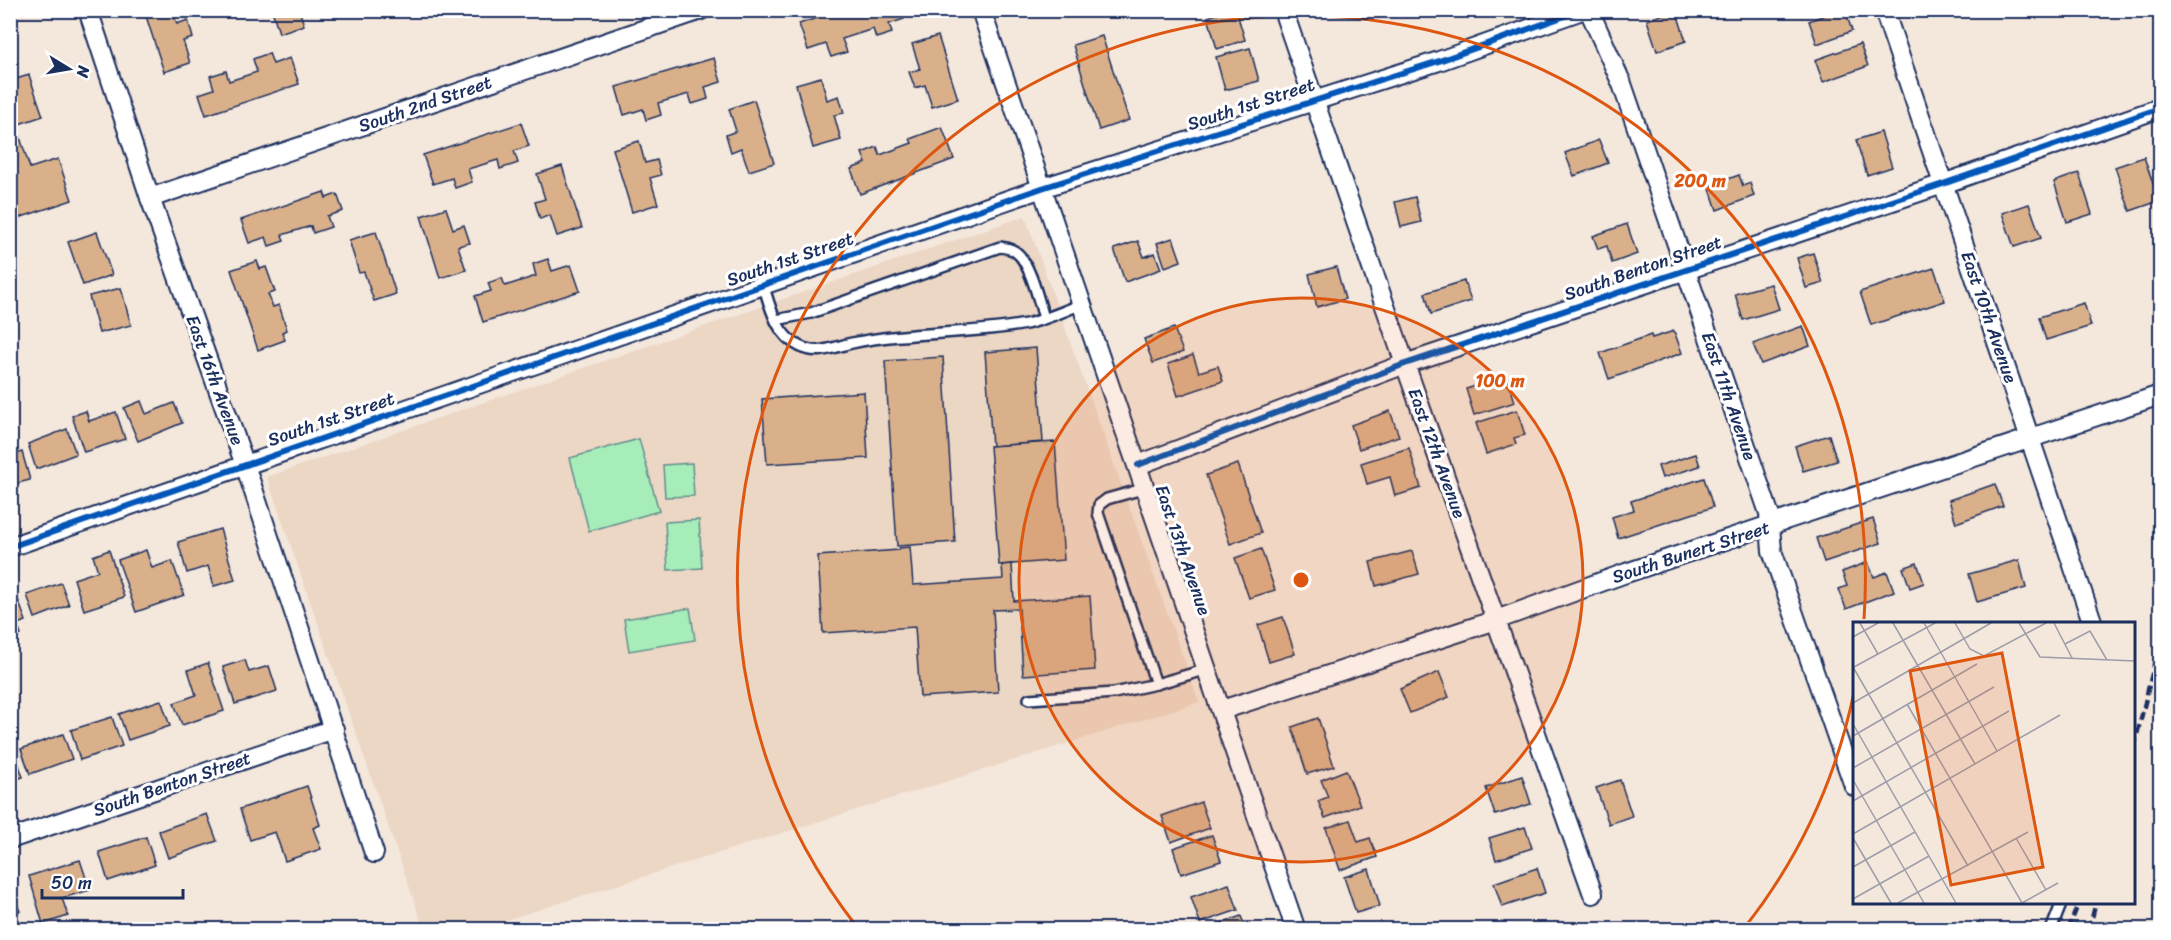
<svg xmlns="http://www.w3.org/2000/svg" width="2171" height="940" font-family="Sriracha,sans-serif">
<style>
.built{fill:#ecd6c4}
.green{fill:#a7edb9;stroke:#618e8c;stroke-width:1.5}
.building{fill:#dab08b;stroke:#1b2f5e;stroke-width:1.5}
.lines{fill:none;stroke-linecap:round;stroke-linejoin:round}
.service-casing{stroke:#1b2f5e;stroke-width:14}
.minor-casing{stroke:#1b2f5e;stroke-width:22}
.service{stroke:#fff;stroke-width:9}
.minor{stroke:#fff;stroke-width:18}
.rail{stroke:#1b2f5e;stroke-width:4.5;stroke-dasharray:9 4.5;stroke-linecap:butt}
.cycleway-casing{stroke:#fff;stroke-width:10}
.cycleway{stroke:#0057b8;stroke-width:6}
.ring{fill:none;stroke:#de5710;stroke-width:3}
.labels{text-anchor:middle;stroke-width:6;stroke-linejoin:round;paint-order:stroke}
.street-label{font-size:18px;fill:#1b2f5e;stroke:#fff}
.inset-road{fill:none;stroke:#9d9daa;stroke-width:1.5}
.view{fill:#de5710;fill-opacity:0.15;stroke:#de5710;stroke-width:3}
.inset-edge{fill:none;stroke:#1b2f5e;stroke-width:3}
.centre{fill:#de5710;stroke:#fff;stroke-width:3}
.ring-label{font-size:18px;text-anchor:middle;font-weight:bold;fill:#de5710;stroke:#fff;stroke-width:6;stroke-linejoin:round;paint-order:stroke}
</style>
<rect width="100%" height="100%" fill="#f4e7dc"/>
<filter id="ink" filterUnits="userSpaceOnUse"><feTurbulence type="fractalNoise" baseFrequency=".0167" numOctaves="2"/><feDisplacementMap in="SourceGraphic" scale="12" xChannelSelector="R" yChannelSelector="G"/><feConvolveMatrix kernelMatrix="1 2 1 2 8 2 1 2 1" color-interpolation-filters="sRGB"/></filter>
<g filter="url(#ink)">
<!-- built -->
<polygon class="built" points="1025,216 1199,702 477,929 424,929 267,477"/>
<!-- green -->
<g class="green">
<polygon points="639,439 659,511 589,531 570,458"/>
<polygon points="692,463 694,496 665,497 663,465"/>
<polygon points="699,520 702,568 668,570 665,522"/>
<polygon points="690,608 695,640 629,651 624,619"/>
</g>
<!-- building -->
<g class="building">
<polygon points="153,10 172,10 177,24 188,20 193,38 183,41 190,63 164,72 145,13"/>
<polygon points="272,10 299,10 304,25 279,33"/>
<polygon points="842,10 902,10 904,19 889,24 892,33 876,38 873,29 842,39 847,52 831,57 826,44 808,50 799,24"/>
<polygon points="1228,10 1236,10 1245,40 1217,49 1208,17"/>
<polygon points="1676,10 1686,41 1657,51 1647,20"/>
<polygon points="1838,10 1845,10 1852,31 1817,44 1809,21"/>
<polygon points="938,36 958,99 932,107 925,85 915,88 909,72 920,69 912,44"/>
<polygon points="1102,36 1129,120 1099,130 1073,45"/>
<polygon points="1860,44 1868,66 1823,82 1815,60"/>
<polygon points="1250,48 1259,81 1225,90 1216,57"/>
<polygon points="269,53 273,64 290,58 299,84 206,115 199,94 214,89 210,76 226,71 229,81 257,72 253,59"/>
<polygon points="714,58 721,82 705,87 708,99 692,104 689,94 658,103 661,115 646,120 643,109 624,115 616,87"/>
<polygon points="29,75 43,116 16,125 30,168 58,159 72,200 10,221 10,81"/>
<polygon points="821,77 827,100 839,96 844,113 834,115 841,140 813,148 796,84"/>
<polygon points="754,100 774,163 749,171 741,148 731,152 726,135 736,131 729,109"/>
<polygon points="521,123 529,146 514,151 518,163 500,169 498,160 468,169 472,182 455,188 452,178 433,184 423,155"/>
<polygon points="942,127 954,159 860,194 851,169 866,163 862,153 877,147 880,155 912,143 910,139"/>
<polygon points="1881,132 1892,167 1867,175 1856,140"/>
<polygon points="1599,140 1608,163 1574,176 1565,153"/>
<polygon points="639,141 645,163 657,160 661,175 650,178 658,204 632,212 613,149"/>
<polygon points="2144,157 2159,201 2130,211 2115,167"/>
<polygon points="562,166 582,228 557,236 550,215 540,219 535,202 545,199 537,174"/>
<polygon points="2079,173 2092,214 2067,222 2054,182"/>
<polygon points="1739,175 1743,186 1750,183 1754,196 1717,210 1709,186"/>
<polygon points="324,192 326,198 337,194 343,211 327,216 331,227 313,233 311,226 282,235 284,241 269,246 266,237 249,243 241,220"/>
<polygon points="1415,197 1421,222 1401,227 1395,202"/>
<polygon points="2029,204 2041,238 2014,247 2002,213"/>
<polygon points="446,208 453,229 464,225 470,243 458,246 466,270 440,278 421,216"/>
<polygon points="1627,224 1637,254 1612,263 1607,246 1598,249 1593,236"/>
<polygon points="97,232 112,275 83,285 68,242"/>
<polygon points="376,232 396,294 374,301 364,272 359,273 349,240"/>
<polygon points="1173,238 1181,261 1165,267 1157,243"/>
<polygon points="1138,241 1144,257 1155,253 1161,269 1125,282 1114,249"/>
<polygon points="1813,253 1823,283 1806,288 1797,258"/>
<polygon points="548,259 552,271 571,265 580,291 483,322 475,296 491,291 488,283 502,278 505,286 536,276 533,264"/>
<polygon points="257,261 260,269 266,267 275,292 268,294 273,307 279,305 287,330 282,332 285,340 258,350 231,270"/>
<polygon points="1336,267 1345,299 1317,307 1309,274"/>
<polygon points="1934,268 1945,301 1871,325 1860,292"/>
<polygon points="1464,281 1471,301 1431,314 1425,293"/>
<polygon points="1771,284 1779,309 1743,320 1735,294"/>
<polygon points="121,288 131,325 99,333 89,296"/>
<polygon points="2084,303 2091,326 2046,340 2039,317"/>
<polygon points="1803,326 1810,346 1761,364 1753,344"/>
<polygon points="1174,328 1183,352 1153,363 1144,339"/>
<polygon points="1674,331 1682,353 1609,379 1600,353 1651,335 1652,338"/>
<polygon points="1036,348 1043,442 992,446 985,352"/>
<polygon points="1193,355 1199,372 1218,366 1223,381 1178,396 1168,364"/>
<polygon points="943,357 955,542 897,546 885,361"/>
<polygon points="1507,376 1515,402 1474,415 1466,389"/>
<polygon points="864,392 868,458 767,464 762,399"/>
<polygon points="141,401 146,414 174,403 182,423 138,441 124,408"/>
<polygon points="1517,410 1525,435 1514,438 1516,444 1486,454 1476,423"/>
<polygon points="86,411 89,421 116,412 125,439 84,452 72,416"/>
<polygon points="1390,411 1399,436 1359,449 1351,425"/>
<polygon points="67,429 76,454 36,469 28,444"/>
<polygon points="1829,435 1837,461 1803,471 1795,446"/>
<polygon points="1055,442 1064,560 999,565 990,446"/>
<polygon points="1409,448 1421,488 1395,496 1390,477 1367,484 1361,463"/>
<polygon points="22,452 30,480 10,485 10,456"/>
<polygon points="1696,454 1700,466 1662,478 1658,466"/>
<polygon points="1238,464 1261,533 1230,544 1206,475"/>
<polygon points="1704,478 1713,507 1618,538 1612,517 1634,510 1631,501"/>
<polygon points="1995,484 2003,506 1956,523 1949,500"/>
<polygon points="1873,519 1881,543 1824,562 1816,538"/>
<polygon points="220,529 235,580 214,586 208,566 187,573 178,542"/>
<polygon points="910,547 913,585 1003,579 1002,565 1012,564 1014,601 1090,596 1095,670 1023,675 1019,609 993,610 998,692 920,697 915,627 823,633 818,556 899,550 899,548"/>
<polygon points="1261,549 1275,590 1249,598 1235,558"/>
<polygon points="109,550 124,597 84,610 74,579 98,571 93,556"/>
<polygon points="146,550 152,568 172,561 184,595 136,612 118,560"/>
<polygon points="1412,551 1419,574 1376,586 1370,562"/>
<polygon points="2019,560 2026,588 1977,602 1969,574"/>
<polygon points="1868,562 1874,577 1887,572 1894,591 1846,609 1839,589 1847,586 1842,572"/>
<polygon points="1917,563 1924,583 1910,588 1903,568"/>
<polygon points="61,583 69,605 35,618 27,595"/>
<polygon points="17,597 26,621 17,624 21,635 10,639 10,599"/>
<polygon points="1283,617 1295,654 1269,662 1258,625"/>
<polygon points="245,660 249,672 269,666 277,691 235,704 223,667"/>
<polygon points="208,663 224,711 182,725 174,703 196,695 188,670"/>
<polygon points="1439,672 1449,697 1410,713 1400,689"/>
<polygon points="161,700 170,726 128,740 119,714"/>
<polygon points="112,717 122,746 80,760 71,730"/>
<polygon points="1318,718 1334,766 1307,774 1292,727"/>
<polygon points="63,734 72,759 30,774 21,749"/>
<polygon points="14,751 23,777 10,781 10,752"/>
<polygon points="1346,770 1360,805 1325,818 1318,801 1328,797 1321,780"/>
<polygon points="1522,776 1531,804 1495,815 1486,788"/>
<polygon points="1620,780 1632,816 1609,824 1596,788"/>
<polygon points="307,786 320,825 313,828 321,849 285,861 275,832 250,840 240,809"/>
<polygon points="1201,802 1210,828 1171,842 1162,816"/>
<polygon points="207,814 217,841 168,858 159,831"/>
<polygon points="1350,820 1358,842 1370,838 1377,857 1340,870 1326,828"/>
<polygon points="1525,827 1532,848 1496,860 1489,838"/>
<polygon points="1212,835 1221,861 1181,874 1173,848"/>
<polygon points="146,837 155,865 108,881 99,852"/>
<polygon points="80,860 90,890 62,898 68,916 43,924 29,876"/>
<polygon points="1537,868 1545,893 1502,907 1494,883"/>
<polygon points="1369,869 1380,906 1356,913 1344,877"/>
<polygon points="1229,884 1238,910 1200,923 1191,897"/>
<polygon points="10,888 20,911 10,914"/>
<polygon points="1241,916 1246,930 1203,930"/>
</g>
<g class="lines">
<defs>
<g id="service">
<path d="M763 284C770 306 776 335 799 346 818 356 833 347 852 343 909 331 969 335 1026 324 1045 320 1064 311 1082 304"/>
<path d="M776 320 811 313 1000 247C1006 248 1012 248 1017 253 1030 263 1039 302 1044 318"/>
<polyline points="1146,488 1107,499 1099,505 1098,513 1156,684 1208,669"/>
<polyline points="1029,699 1114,693 1156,684"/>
<polyline points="2051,930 2062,902"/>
</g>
<g id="minor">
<polyline points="88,10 150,198 245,465 374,853"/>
<polyline points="981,10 1296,930"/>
<polyline points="1283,10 1405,364 1593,894"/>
<polyline points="1589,10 1622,84 1769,513 1772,551 1854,786"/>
<polyline points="1884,10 2093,624"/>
<polyline points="150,198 701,10"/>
<polyline points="1138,465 1405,364 1943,184 2160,108"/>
<polyline points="10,547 1042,188 1439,61 1582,10"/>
<polyline points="1222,710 1496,620 1626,573 2160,395"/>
<polyline points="10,839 334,729"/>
</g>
</defs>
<!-- service casing -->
<use href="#service" class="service-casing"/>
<!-- minor casing -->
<use href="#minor" class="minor-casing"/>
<!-- service -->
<use href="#service" class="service"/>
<!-- minor -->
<use href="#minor" class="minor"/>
<!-- rail -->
<g class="rail">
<polyline points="2134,747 2160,641"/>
<polyline points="2068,930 2079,902"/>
<polyline points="2089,930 2096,902"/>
</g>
<defs>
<g id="cycleway">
<polyline points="1138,465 1405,364 1943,184 2160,108"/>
<polyline points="10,547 1042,188 1439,61 1582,10"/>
</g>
</defs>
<!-- cycleway casing -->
<use href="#cycleway" class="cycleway-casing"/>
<!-- cycleway -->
<use href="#cycleway" class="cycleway"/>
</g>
</g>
<!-- distance rings -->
<circle cx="1301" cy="580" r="282" fill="#de5710" fill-opacity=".12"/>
<g class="ring">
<circle cx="1301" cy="580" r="282"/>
<path d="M1854 692A564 564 0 0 1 1745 927M857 927A564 564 0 1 1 1864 619"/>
</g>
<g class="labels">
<!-- street labels -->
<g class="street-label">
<text transform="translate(425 104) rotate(-19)" y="6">South 2nd Street</text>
<text transform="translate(1251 104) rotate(-18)" y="6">South 1st Street</text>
<text transform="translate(790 259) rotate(-19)" y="6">South 1st Street</text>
<text transform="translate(1643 268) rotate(-19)" y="6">South Benton Street</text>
<text transform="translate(1989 317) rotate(71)" y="6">East 10th Avenue</text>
<text transform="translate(215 380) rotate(70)" y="6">East 16th Avenue</text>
<text transform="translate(1729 396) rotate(71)" y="6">East 11th Avenue</text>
<text transform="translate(331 419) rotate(-19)" y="6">South 1st Street</text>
<text transform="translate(1437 453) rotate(70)" y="6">East 12th Avenue</text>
<text transform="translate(1183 550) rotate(71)" y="6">East 13th Avenue</text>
<text transform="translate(1691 552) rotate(-18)" y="6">South Bunert Street</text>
<text transform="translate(172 784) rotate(-19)" y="6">South Benton Street</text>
</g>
</g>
<!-- overview -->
<g transform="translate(1853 622)">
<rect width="282" height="282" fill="#f4e7dc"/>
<path class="inset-road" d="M7 1 25 32M40 1 122 142M71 1 144 129M102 1 117 27 131 34 193 1M166 1 187 35 282 39M201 1 219 36M0 15 25 1M212 22 237 9 254 38M0 45 115 244M1 45 82 1M0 81 138 1M54 82 169 281 205 261M0 102 103 281M0 114 124 42M0 146 141 65M0 158 71 281M0 179 156 89M0 212 207 93M0 216 38 281M163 216 193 268M0 245 62 210M0 277 76 234M45 281 175 210"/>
<path class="view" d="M149 31 190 245 98 263 57 49Z"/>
<rect width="282" height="282" class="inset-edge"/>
</g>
<circle cx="1301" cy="580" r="9" class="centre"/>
<g class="ring-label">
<text x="1700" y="187">200 m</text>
<text x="1500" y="387">100 m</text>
</g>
<!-- margin -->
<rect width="2171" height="940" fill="none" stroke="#fff" stroke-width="36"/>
<rect x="18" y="18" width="2135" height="904" fill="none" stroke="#1b2f5e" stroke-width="2" filter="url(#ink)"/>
<!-- north arrow -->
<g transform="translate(69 69) rotate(101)" stroke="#ffffff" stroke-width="4.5" paint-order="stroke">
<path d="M0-4.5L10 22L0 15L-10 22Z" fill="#1b2f5e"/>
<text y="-9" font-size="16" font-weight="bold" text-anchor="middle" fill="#1b2f5e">N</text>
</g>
<!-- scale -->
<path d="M42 889v9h141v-9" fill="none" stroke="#1b2f5e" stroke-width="3"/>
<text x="51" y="889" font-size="18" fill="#1b2f5e" stroke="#ffffff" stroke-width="4.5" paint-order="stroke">50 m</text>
</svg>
